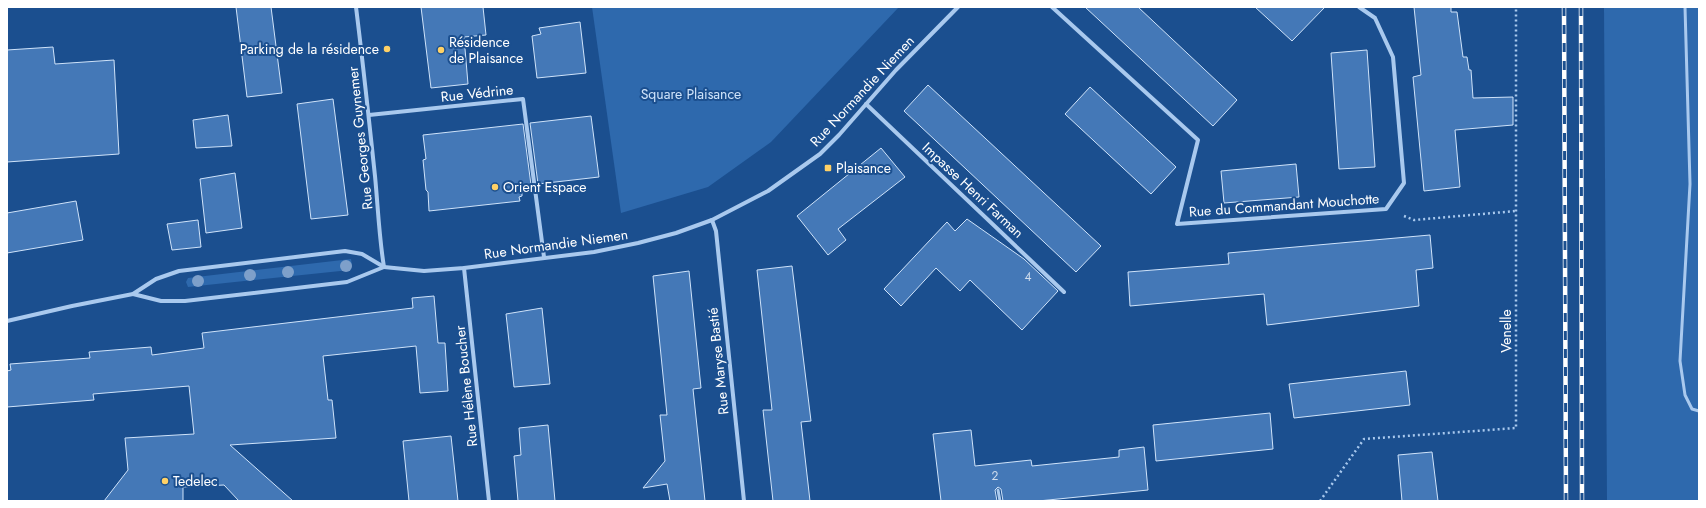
<svg xmlns="http://www.w3.org/2000/svg" width="1706" height="508" font-family="Jost,sans-serif">
<style>
.green{fill:#2e69ad}
.building{fill:#4478b7;stroke:#cfe3fa}
.lines{fill:none;stroke-linecap:round;stroke-linejoin:round}
.path{stroke:#a9c9ee;stroke-width:2.5;stroke-dasharray:2 3;stroke-linecap:butt}
.service{stroke:#a9c9ee;stroke-width:3}
.minor{stroke:#a9c9ee;stroke-width:4}
.rail-casing{stroke:#fff;stroke-width:4.5}
.rail{stroke:#1b4f8f;stroke-width:3;stroke-dasharray:9;stroke-linecap:butt}
.tree{fill:#7ea0ca}
.poi-dot{fill:#ffd166;stroke:#1b4f8f;stroke-width:1.5}
.labels{text-anchor:middle;stroke-width:4;stroke-linejoin:round;paint-order:stroke}
.number-label{font-size:12px;fill:#d0dded}
.poi-label{font-size:14px;fill:#fff;stroke:#1b4f8f;text-anchor:start}
.street-label{font-size:14px;fill:#fff;stroke:#1b4f8f}
.park-label{font-size:14px;fill:#cfe3fa;stroke:#1b4f8f}
</style>
<rect width="100%" height="100%" fill="#1b4f8f"/>
<!-- green -->
<g class="green">
<polygon points="592,7 899,7 771,142 708,187 621,213"/>
<polygon points="1604,7 1699,7 1699,501 1607,501"/>
<polygon points="351,259 352,265 350,270 188,287 186,282 188,278"/>
</g>
<!-- building -->
<g class="building">
<polygon points="236,7 271,7 282,93 247,97"/>
<polygon points="421,7 483,7 486,35 464,37 468,84 431,88"/>
<polygon points="1085,7 1138,7 1237,100 1213,126"/>
<polygon points="1255,7 1325,7 1292,41"/>
<polygon points="1414,7 1451,7 1451,12 1457,12 1463,57 1467,57 1469,70 1471,70 1473,98 1513,97 1513,125 1455,130 1460,187 1424,191 1413,77 1421,75"/>
<polygon points="580,22 586,73 537,78 532,36 541,34 539,28"/>
<polygon points="53,47 55,64 114,60 119,154 7,162 7,50"/>
<polygon points="1367,50 1375,167 1339,169 1331,53"/>
<polygon points="928,85 1101,246 1076,272 904,111"/>
<polygon points="1090,87 1176,167 1151,194 1065,114"/>
<polygon points="333,99 348,215 311,219 297,104"/>
<polygon points="228,115 232,146 196,148 193,120"/>
<polygon points="591,116 599,177 538,184 530,123"/>
<polygon points="523,124 531,185 522,186 522,196 519,197 520,201 429,211 428,192 426,190 423,160 426,159 423,135"/>
<polygon points="881,148 905,177 838,229 846,240 828,255 797,216"/>
<polygon points="1296,164 1299,197 1224,203 1221,171"/>
<polygon points="235,173 242,228 206,233 200,179"/>
<polygon points="76,201 83,240 7,253 7,213"/>
<polygon points="967,219 1024,259 1058,291 1022,330 970,280 960,291 936,268 901,306 884,289 947,222 955,231"/>
<polygon points="198,220 201,247 172,250 167,224"/>
<polygon points="1430,235 1433,268 1416,270 1419,306 1267,325 1264,294 1130,306 1128,272 1229,264 1228,253"/>
<polygon points="792,266 811,421 801,422 810,501 773,501 763,410 772,410 757,270"/>
<polygon points="689,271 701,388 693,389 705,501 670,501 667,484 643,488 665,461 660,415 667,415 653,276"/>
<polygon points="434,296 438,343 445,343 448,391 420,393 416,346 323,356 328,400 332,400 336,438 230,445 293,501 239,501 224,485 183,487 183,501 104,501 128,470 125,438 194,434 189,386 93,394 94,400 7,407 7,371 11,370 10,364 90,358 89,352 151,347 152,355 204,348 202,333 413,308 412,298"/>
<polygon points="542,308 550,384 514,387 506,314"/>
<polygon points="1406,371 1410,405 1294,418 1289,384"/>
<polygon points="1270,413 1273,449 1156,461 1153,425"/>
<polygon points="548,425 555,501 518,501 514,456 521,455 519,428"/>
<polygon points="971,430 975,466 1031,460 1032,466 1119,457 1119,450 1144,447 1148,490 1038,501 1003,501 1001,489 998,487 995,490 997,501 941,501 933,434"/>
<polygon points="451,436 458,501 409,501 403,441"/>
<polygon points="1432,452 1438,501 1402,501 1398,455"/>
</g>
<g class="lines">
<!-- path -->
<g class="path">
<polyline points="1404,216 1414,220 1516,211"/>
<polyline points="1320,501 1364,439 1516,428 1516,7"/>
</g>
<!-- service -->
<g class="service">
<polyline points="1685,7 1690,184 1680,361 1685,395 1692,409 1699,411"/>
<polyline points="998,490 1000,501"/>
</g>
<!-- minor -->
<g class="minor">
<path d="M356 7C363 63 369 120 375 176 378 207 379 237 384 267"/>
<polyline points="1052,7 1198,140 1177,224 1386,209 1404,183 1393,57 1375,18 1359,7"/>
<polyline points="866,104 1064,292"/>
<polyline points="369,115 523,99 544,257"/>
<polyline points="712,220 716,231 744,501"/>
<polyline points="464,268 489,501"/>
<polyline points="133,294 161,301 185,301 347,282 384,267"/>
<polyline points="7,321 72,306 133,294 156,279 179,271 345,251 362,254 384,267 424,271 464,268 594,252 638,243 676,233 712,220 768,191 820,154 839,135 896,70 958,7"/>
</g>
<defs>
<g id="rail">
<polyline points="1564,7 1566,501"/>
<polyline points="1581,7 1582,501"/>
</g>
</defs>
<!-- rail casing -->
<use href="#rail" class="rail-casing"/>
<!-- rail -->
<use href="#rail" class="rail"/>
</g>
<!-- trees -->
<g class="tree">
<circle cx="346" cy="266" r="6"/>
<circle cx="288" cy="272" r="6"/>
<circle cx="250" cy="275" r="6"/>
<circle cx="198" cy="281" r="6"/>
</g>
<!-- markers -->
<g class="poi-dot">
<circle cx="387" cy="49" r="4"/>
<circle cx="441" cy="50" r="4"/>
<rect x="824" y="164" width="8" height="8" rx="2"/>
<circle cx="495" cy="187" r="4"/>
<circle cx="165" cy="481" r="4"/>
</g>
<g class="labels">
<!-- number labels -->
<g class="number-label">
<text x="1028" y="281">4</text>
<text x="995" y="480">2</text>
</g>
<!-- poi labels -->
<g class="poi-label">
<text x="449" y="47">Résidence<tspan x="449" dy="16">de Plaisance</tspan></text>
<text x="379" y="54" text-anchor="end">Parking de la résidence</text>
<text x="836" y="173">Plaisance</text>
<text x="503" y="192">Orient Espace</text>
<text x="173" y="486">Tedelec</text>
</g>
<!-- street labels -->
<g class="street-label">
<text transform="translate(862 91) rotate(-47)" y="5">Rue Normandie Niemen</text>
<text transform="translate(477 93) rotate(-6)" y="5">Rue Védrine</text>
<text transform="translate(360 138) rotate(-96)" y="5">Rue Georges Guynemer</text>
<text transform="translate(973 190) rotate(43)" y="5">Impasse Henri Farman</text>
<text transform="translate(1284 205) rotate(-4)" y="5">Rue du Commandant Mouchotte</text>
<text transform="translate(556 244) rotate(-8)" y="5">Rue Normandie Niemen</text>
<text transform="translate(1506 331) rotate(-90)" y="5">Venelle</text>
<text transform="translate(718 361) rotate(-96)" y="5">Rue Maryse Bastié</text>
<text transform="translate(466 386) rotate(-96)" y="5">Rue Hélène Boucher</text>
</g>
<!-- park labels -->
<g class="park-label">
<text x="691" y="99">Square Plaisance</text>
</g>
</g>
<!-- border -->
<rect width="1706" height="508" fill="none" stroke="#ffffff" stroke-width="16"/>
</svg>
